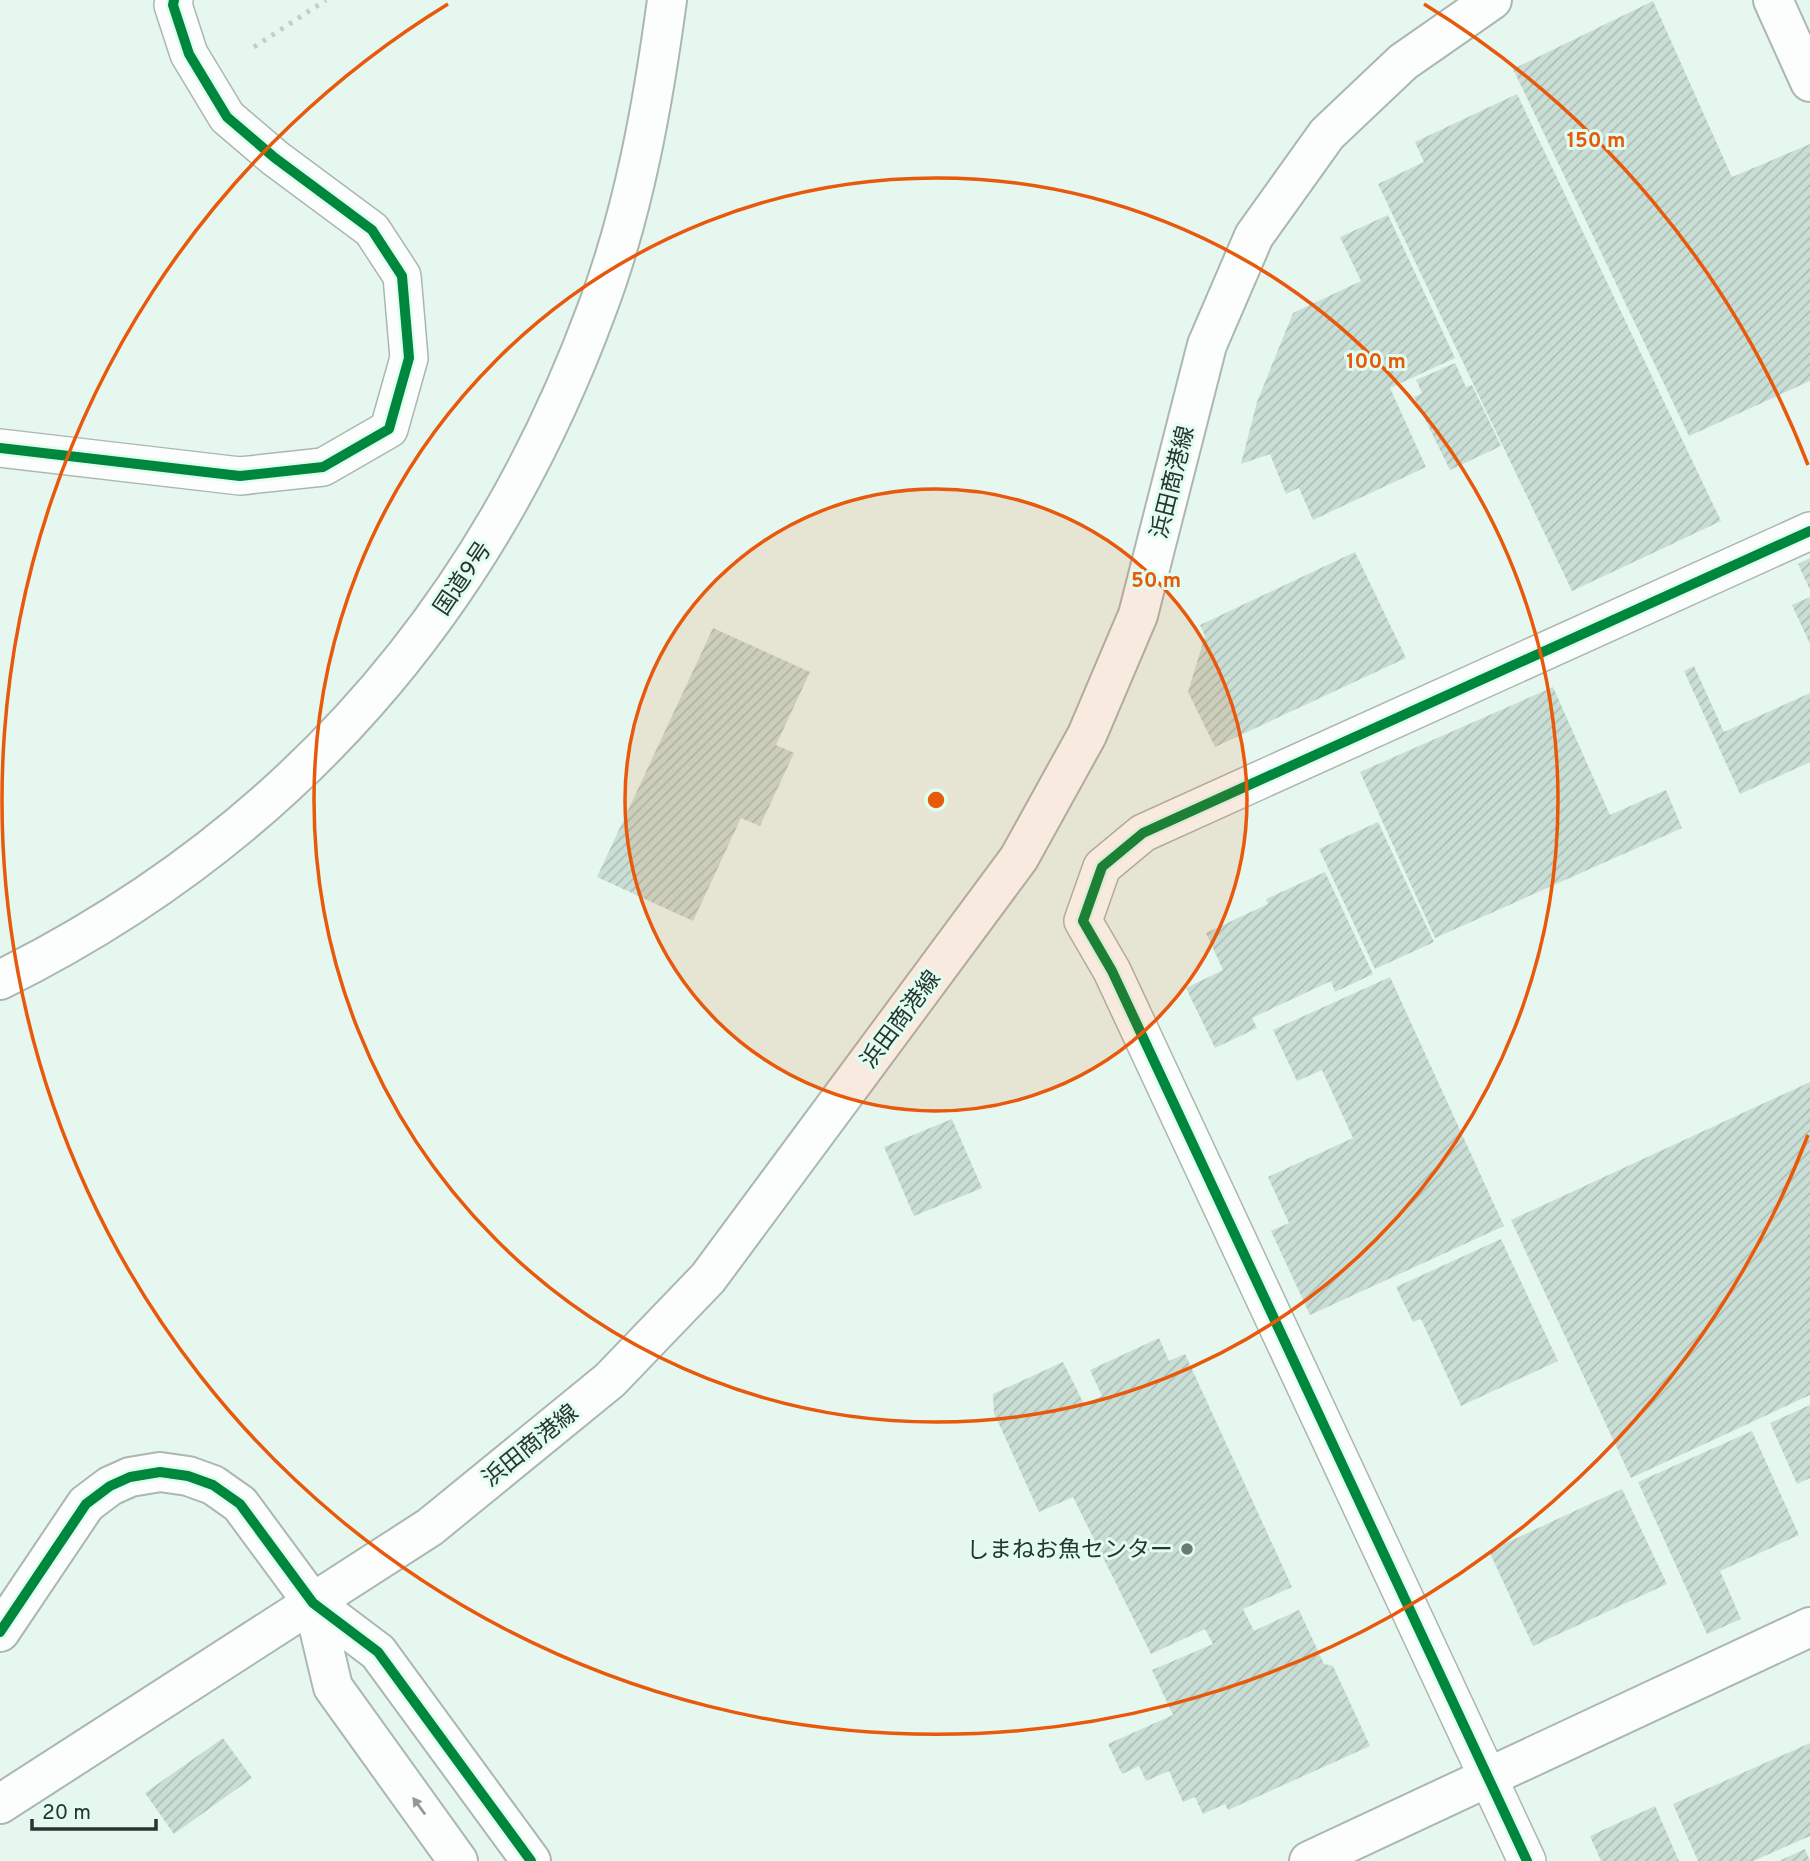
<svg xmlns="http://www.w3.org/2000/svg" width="1810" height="1861" font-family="Overpass,'Noto Sans JP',sans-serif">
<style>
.building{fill:url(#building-hatch)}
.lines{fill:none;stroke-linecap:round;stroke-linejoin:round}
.minor-casing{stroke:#abb7b1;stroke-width:40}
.tertiary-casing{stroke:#abb7b1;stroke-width:42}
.secondary-casing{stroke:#abb7b1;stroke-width:42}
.trunk-casing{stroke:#abb7b1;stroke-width:42}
.minor{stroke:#fbfefd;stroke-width:37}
.tertiary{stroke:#fbfefd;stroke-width:38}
.secondary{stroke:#fbfefd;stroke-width:38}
.trunk{stroke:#fbfefd;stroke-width:38}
.rail{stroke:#c8ccca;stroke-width:5;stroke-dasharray:3.5 7;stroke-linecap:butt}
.cycleway-casing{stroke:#e0fdf0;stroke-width:15}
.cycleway{stroke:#00873e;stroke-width:10}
.oneway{fill:#929a96}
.ring{fill:none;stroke:#e8590c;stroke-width:3.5}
.poi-dot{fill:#6b7973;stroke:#e0fdf0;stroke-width:2.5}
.labels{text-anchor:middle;stroke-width:6;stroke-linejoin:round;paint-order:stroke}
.street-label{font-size:23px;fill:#293530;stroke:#e0fdf0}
.poi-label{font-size:23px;fill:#293530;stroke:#e0fdf0;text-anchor:end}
.centre{fill:#e8590c;stroke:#e0fdf0;stroke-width:3.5}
.ring-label{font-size:21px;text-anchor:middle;font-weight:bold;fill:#e8590c;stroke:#e0fdf0;stroke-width:6;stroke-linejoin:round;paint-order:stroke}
</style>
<defs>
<pattern id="building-hatch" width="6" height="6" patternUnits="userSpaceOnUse" patternTransform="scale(1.75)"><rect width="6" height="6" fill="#c9ded5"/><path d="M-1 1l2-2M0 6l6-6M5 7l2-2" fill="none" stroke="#adbfb7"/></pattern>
</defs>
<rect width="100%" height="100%" fill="#e6f7ef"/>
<!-- building -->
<g class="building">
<polygon points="1653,1 1732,177 1810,144 1810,381 1689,436 1513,69"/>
<polygon points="1517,94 1721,521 1572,591 1378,184 1424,162 1415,142"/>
<polygon points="1388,215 1455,358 1390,388 1426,467 1313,520 1299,488 1286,494 1270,454 1241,464 1257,402 1293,313 1361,281 1340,237"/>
<polygon points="1455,363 1466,387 1472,385 1501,446 1450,470 1414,397 1422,393 1416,380"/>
<polygon points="1355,552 1406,658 1215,747 1188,692 1205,636 1200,625"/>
<polygon points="1810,558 1810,590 1798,564"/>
<polygon points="1810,597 1810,644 1792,605"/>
<polygon points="713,628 810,672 776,745 794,753 760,826 741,818 693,921 597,877"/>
<polygon points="1694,666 1724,732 1810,693 1810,762 1740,794 1684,671"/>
<polygon points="1553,687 1610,815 1666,790 1682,828 1435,938 1360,772"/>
<polygon points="1378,822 1434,942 1375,969 1319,849"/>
<polygon points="1325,872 1373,974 1335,992 1331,981 1252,1018 1257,1028 1215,1048 1186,988 1223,970 1206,933 1268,904 1266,899"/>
<polygon points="1390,977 1504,1226 1310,1315 1271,1231 1289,1223 1268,1177 1353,1138 1322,1070 1297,1081 1273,1030"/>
<polygon points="1810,1082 1810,1395 1631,1478 1511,1220"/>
<polygon points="952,1119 982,1188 914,1216 884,1147"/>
<polygon points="1501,1239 1558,1361 1461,1406 1421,1319 1413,1322 1396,1287"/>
<polygon points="1159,1338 1169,1361 1185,1354 1292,1587 1243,1609 1254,1631 1299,1610 1324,1664 1333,1666 1370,1746 1228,1810 1225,1804 1203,1814 1195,1797 1183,1802 1169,1771 1146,1781 1139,1766 1122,1774 1108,1744 1173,1715 1152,1670 1213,1644 1205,1629 1151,1654 1073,1497 1039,1512 994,1413 993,1394 1063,1362 1084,1404 1102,1396 1090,1370"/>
<polygon points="1810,1405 1810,1478 1797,1484 1770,1423"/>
<polygon points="1752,1431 1799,1535 1720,1571 1741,1619 1707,1634 1638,1482"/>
<polygon points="1622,1489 1667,1584 1533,1646 1489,1551"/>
<polygon points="223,1738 252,1778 174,1834 145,1793"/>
<polygon points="1810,1743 1810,1836 1753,1861 1698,1861 1673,1804"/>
<polygon points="1655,1806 1679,1861 1601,1861 1590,1836"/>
<polygon points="1805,1849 1810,1861 1779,1861"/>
</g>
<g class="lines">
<defs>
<g id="minor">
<polyline points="0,448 240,476 323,467 389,429 409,358 402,276 372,230 275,158 227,117 189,54 173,5 174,0"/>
<polyline points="1527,1861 1112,971 1083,921 1102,867 1143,833 1810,531"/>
</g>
<g id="tertiary">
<polyline points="1773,0 1810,82"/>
<polyline points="313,1603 333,1687 458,1861"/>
<polyline points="0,1632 86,1504 110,1486 130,1477 160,1472 188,1476 213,1485 240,1504 313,1603 378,1652 531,1861"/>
<polyline points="1309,1861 1810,1627"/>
</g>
<polyline id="secondary" points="0,1804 430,1527 610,1380 708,1278 1019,858 1087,735 1138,615 1207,345 1254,236 1327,134 1403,62 1492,0"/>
<path id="trunk" d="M0 980C288 837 486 610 597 309 634 211 653 104 667 0"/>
</defs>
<!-- minor casing -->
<use href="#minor" class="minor-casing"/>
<!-- tertiary casing -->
<use href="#tertiary" class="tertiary-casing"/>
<!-- secondary casing -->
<use href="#secondary" class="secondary-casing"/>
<!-- trunk casing -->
<use href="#trunk" class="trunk-casing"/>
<!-- minor -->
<use href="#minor" class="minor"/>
<!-- tertiary -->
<use href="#tertiary" class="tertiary"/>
<!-- secondary -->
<use href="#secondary" class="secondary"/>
<!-- trunk -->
<use href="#trunk" class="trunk"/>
<!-- rail -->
<polyline class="rail" points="254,47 326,0"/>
<defs>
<g id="cycleway">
<polyline points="0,448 240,476 323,467 389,429 409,358 402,276 372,230 275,158 227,117 189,54 173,5 174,0"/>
<polyline points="0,1632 86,1504 110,1486 130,1477 160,1472 188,1476 213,1485 240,1504 313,1603 378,1652 531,1861"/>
<polyline points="1527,1861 1112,971 1083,921 1102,867 1143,833 1810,531"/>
</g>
</defs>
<!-- cycleway casing -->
<use href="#cycleway" class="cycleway-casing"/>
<!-- cycleway -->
<use href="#cycleway" class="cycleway"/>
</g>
<!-- one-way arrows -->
<defs><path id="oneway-solid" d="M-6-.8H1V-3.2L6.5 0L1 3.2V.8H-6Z" transform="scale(1.75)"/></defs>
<use class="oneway" href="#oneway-solid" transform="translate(419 1806) rotate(-126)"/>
<!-- distance rings -->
<circle cx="936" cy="800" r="311" fill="#e8590c" fill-opacity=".12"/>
<g class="ring">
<circle cx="936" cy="800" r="311"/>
<circle cx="936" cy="800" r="622"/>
<path d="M1808 1135A934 934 0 1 1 448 4M1424 4A934 934 0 0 1 1808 465"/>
</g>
<!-- markers -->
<circle class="poi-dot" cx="1187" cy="1549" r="7"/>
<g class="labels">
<!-- street labels -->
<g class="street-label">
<text transform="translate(1172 482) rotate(-76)" y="8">浜田商港線</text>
<text transform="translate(462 578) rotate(-56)" y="8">国道9号</text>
<text transform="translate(900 1019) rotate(-53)" y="8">浜田商港線</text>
<text transform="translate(530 1445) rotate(-39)" y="8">浜田商港線</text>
</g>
<!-- poi labels -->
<g class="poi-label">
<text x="1173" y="1557">しまねお魚センター</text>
</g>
</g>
<circle cx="936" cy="800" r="10" class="centre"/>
<g class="ring-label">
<text x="1596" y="147">150 m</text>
<text x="1376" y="368">100 m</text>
<text x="1156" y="587">50 m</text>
</g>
<!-- scale -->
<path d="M32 1819v10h124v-10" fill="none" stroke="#293530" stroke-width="3.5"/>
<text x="42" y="1819" font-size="21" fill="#293530" stroke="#e0fdf0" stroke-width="5" paint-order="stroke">20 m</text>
</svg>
